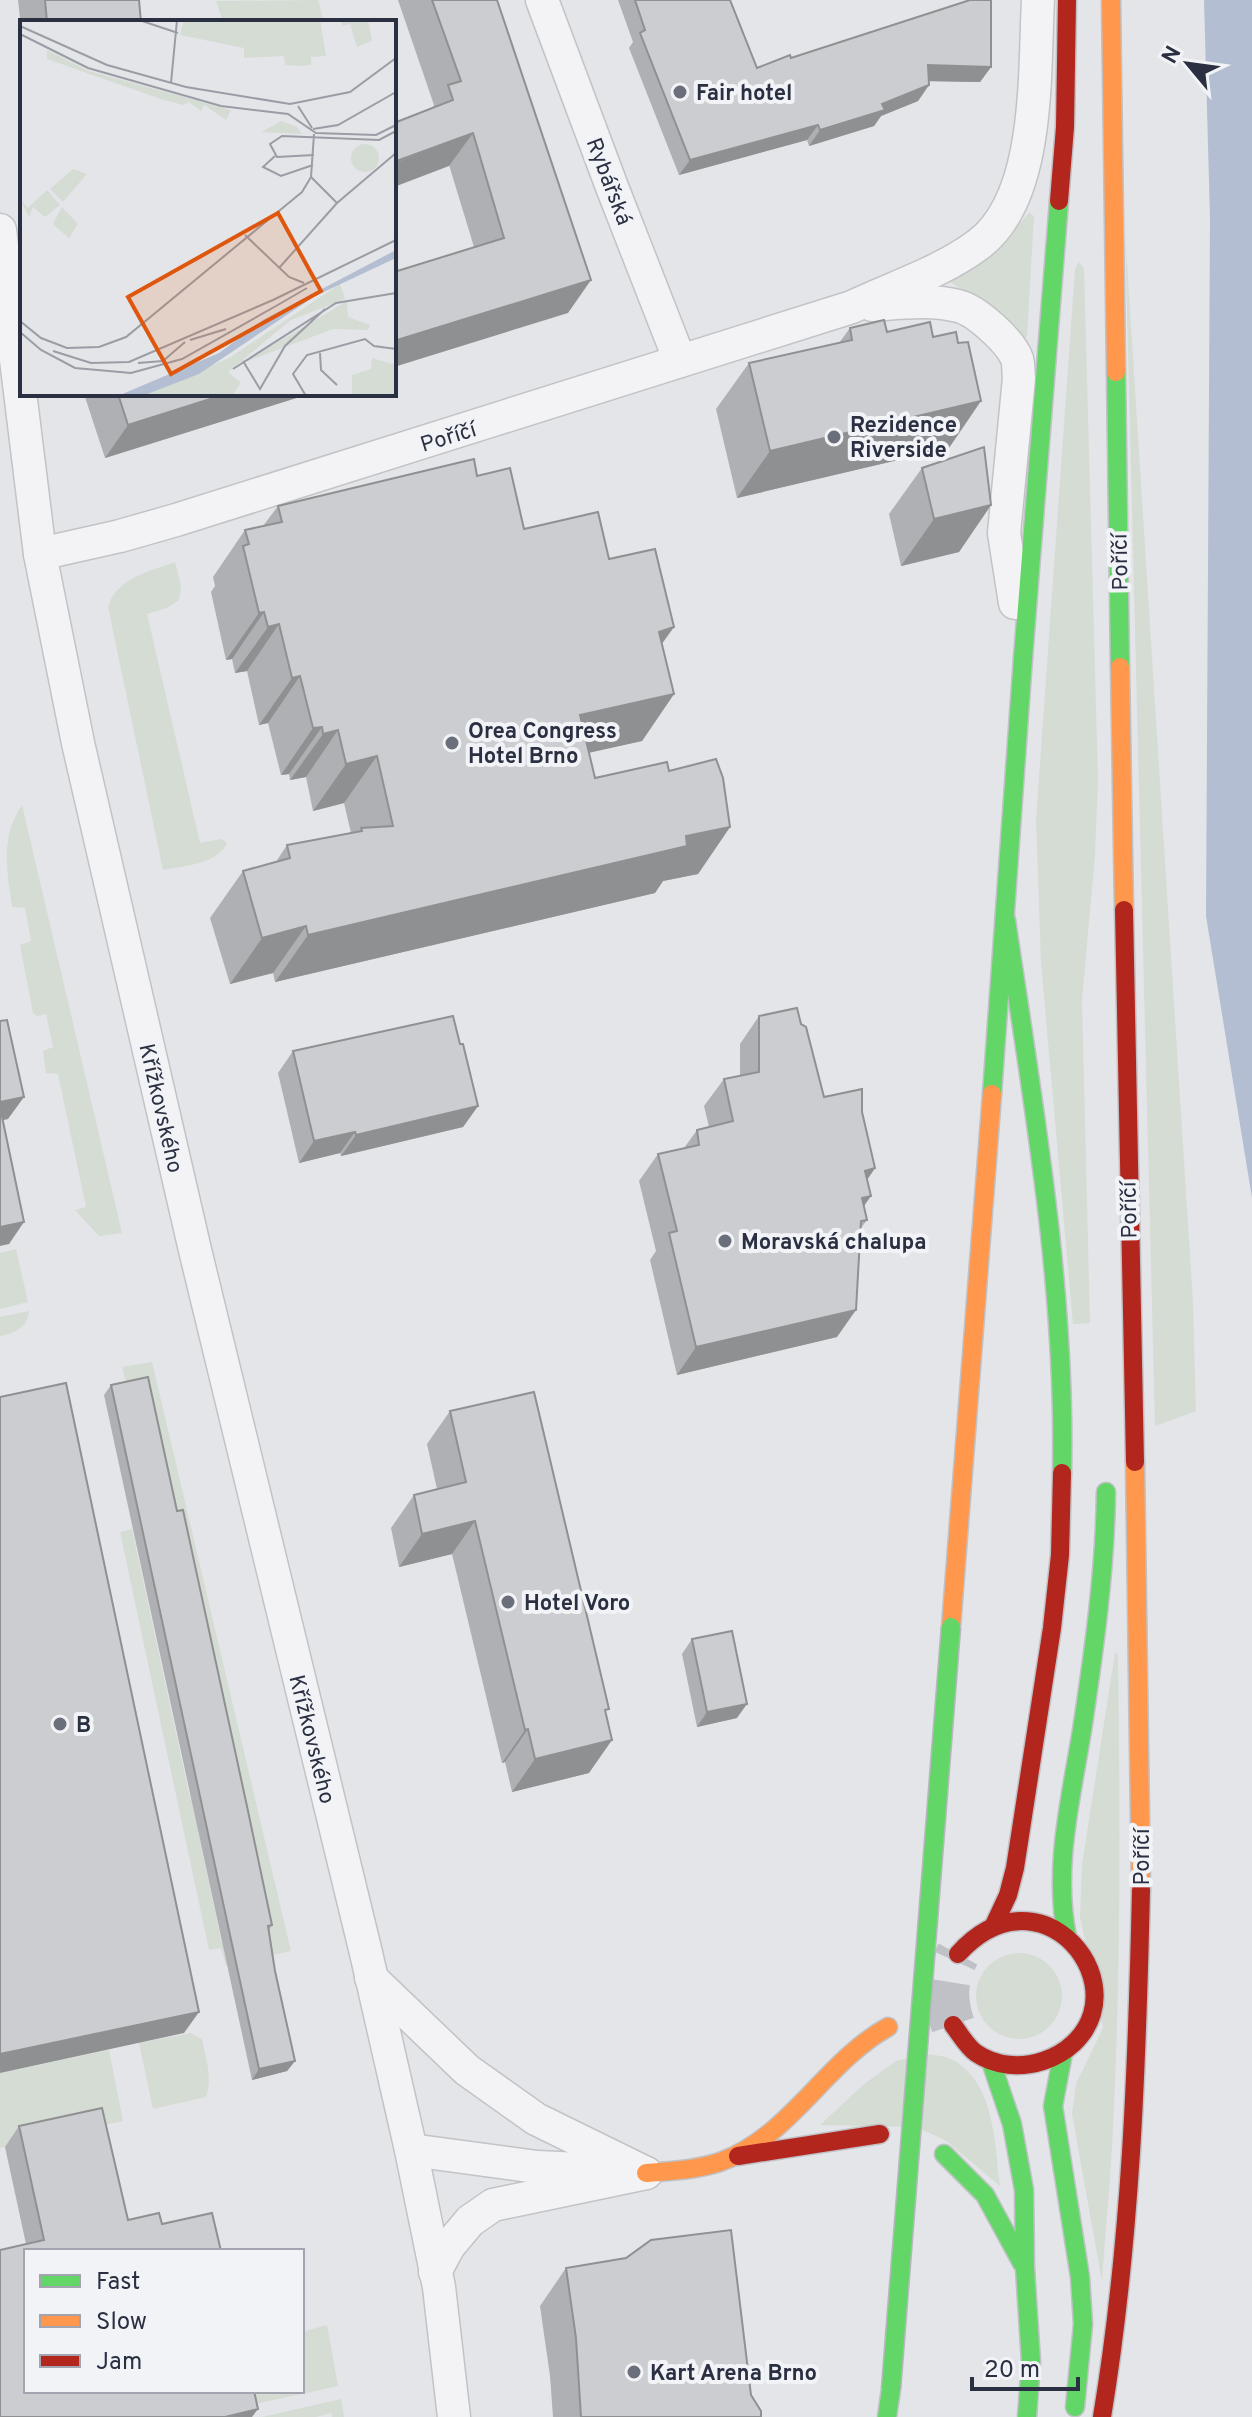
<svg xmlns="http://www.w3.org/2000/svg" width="1252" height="2417" font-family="Overpass,sans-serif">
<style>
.green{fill:#d4dcd4;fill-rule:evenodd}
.water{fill:#b3bed2}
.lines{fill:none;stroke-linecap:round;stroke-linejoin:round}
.highway-tunnel{stroke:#bfc1c7;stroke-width:44;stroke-dasharray:44 22;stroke-linecap:butt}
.street-casing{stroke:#c2c3c6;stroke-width:35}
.fast-casing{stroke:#c0c2c6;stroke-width:21}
.slow-casing{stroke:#c0c2c6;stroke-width:21}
.jam-casing{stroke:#c0c2c6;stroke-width:21}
.street{stroke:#f3f3f5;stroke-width:32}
.fast{stroke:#63d668;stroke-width:18}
.slow{stroke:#ff974d;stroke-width:18}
.jam{stroke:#b3261e;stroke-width:18}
.fast-bridge-casing{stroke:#b6b8bd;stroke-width:21;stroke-linecap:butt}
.fast-bridge{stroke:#63d668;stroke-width:18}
.wall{fill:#afb0b3}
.shaded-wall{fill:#8f9092}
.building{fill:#cccdd0;stroke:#8f9092;stroke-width:2}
.poi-dot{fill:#6b6f7c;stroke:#f2f3f7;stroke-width:3}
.labels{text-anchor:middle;stroke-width:8;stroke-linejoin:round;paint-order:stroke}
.poi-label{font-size:22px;font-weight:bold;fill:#2a3042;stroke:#f2f3f7;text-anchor:start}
.street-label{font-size:22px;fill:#2a3042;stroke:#f2f3f7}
.inset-road{fill:none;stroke:#9a9da6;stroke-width:2}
.view{fill:#de570f;fill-opacity:0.15;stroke:#de570f;stroke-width:4}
.inset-edge{fill:none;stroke:#2a3042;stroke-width:4}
</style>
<rect width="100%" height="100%" fill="#e4e5e8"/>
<!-- green -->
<g class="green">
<polygon points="318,0 324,22 223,22 216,1"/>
<polygon points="1029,213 1034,216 1027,336 1024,339 1008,321 949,281 992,254"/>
<polygon points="1125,232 1193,1303 1196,1411 1155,1426"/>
<polygon points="1079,262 1084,269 1098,780 1095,855 1082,1000 1090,1323 1073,1324 1041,963 1036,820 1075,269"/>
<path d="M175 562 181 586 179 600 167 608 147 614 200 843 221 839 227 843C218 864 183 866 163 870L108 607C116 578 151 571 175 562Z"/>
<path d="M22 805 122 1233 99 1236 75 1210 86 1207 58 1074 46 1073 43 1051 53 1047 46 1014 37 1016 33 1013 20 945 31 941 25 908 12 907C7 870 0 838 22 805Z"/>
<polygon points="16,1249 28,1302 0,1309 0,1253"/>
<path d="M29 1311C28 1328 15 1333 0 1336V1317Z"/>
<path d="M152 1362 291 1951 226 1966 221 1948 209 1950 120 1532 132 1529 190 1798 233 1790 122 1367ZM240 1821 265 1935 222 1944 198 1831Z"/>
<path d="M1115 1653 1118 1654C1120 1804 1121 1955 1114 2106 1112 2164 1106 2223 1102 2282L1072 2114 1076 2084 1103 2028 1080 1917 1082 1865Z"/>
<circle cx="1019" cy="1996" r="43"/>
<path d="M191 2033 202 2039C206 2059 213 2078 206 2097L153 2109 139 2043Z"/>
<polygon points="109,2050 123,2121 0,2148 0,2073"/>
<path d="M926 2054C934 2055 944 2056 951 2059 995 2081 995 2145 1000 2186L945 2140 916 2127 820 2125 863 2085 896 2061Z"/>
<polygon points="327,2325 338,2386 250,2405 246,2391 302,2391 302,2332"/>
<polygon points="341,2399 344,2417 332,2417 331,2413 316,2417 262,2417"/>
</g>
<!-- water -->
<polygon class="water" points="1204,0 1252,0 1252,1198 1206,916 1210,218"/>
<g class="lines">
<!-- highway-tunnel -->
<path class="highway-tunnel" d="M953 2025C944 1999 945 1978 958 1954"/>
<defs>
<g id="street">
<polyline points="542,0 612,187 680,361"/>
<polyline points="0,230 40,554 78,743 195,1250 366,1953 411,2150 439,2287 454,2417"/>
<path d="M872 305C900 303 930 299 958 306 976 310 1011 342 1017 359 1019 365 1018 372 1019 378L1004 533 1015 603"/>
<path d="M40 554 120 536 176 520 852 307C894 287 942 272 979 244 1041 197 1034 71 1038 0"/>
<polyline points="371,1978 467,2070 536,2119 646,2173"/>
<polyline points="411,2150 537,2167 602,2170"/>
<polyline points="435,2272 449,2246 470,2221 493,2205 646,2173"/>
</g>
<g id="fast">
<polyline points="1116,372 1120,667"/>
<polyline points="1023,658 1059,201"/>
<path d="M1006 920C1033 1104 1066 1287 1062 1473"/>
<polyline points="992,1094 1023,658"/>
<path d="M1067 1937C1053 1867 1071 1799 1082 1730 1094 1651 1105 1572 1106 1492"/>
<polyline points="1063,2053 1053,2106 1080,2277 1083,2324 1075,2407"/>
<polyline points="991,2062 1012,2124 1024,2190 1025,2268 1031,2362 1027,2417"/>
<polyline points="944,2154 985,2195 1022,2263"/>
<polyline points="887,2417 891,2389"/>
</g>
<g id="slow">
<polyline points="1111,0 1116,372"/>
<polyline points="1120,667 1124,910"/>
<polyline points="1135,1462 1141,1890"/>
<polyline points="951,1627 992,1094"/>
<path d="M646 2173C670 2171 696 2170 720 2162 790 2137 825 2062 888 2027"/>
</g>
<g id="jam">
<polyline points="1059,201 1065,127 1067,0"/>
<polyline points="1124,910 1135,1462"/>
<polyline points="994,1925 1008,1895 1015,1868 1052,1628 1060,1555 1062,1473"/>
<path d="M953 2025C960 2034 967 2047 976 2053 1015 2080 1078 2060 1092 2014 1104 1974 1073 1928 1033 1922 1002 1917 978 1932 958 1954"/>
<polyline points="738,2156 880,2134"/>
<path d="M1102 2417C1131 2242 1137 2067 1141 1890"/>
</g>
</defs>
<!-- street casing -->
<use href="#street" class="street-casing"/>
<!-- fast casing -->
<use href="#fast" class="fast-casing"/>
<!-- slow casing -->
<use href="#slow" class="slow-casing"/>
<!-- jam casing -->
<use href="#jam" class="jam-casing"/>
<!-- street -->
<use href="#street" class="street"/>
<!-- fast -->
<use href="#fast" class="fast"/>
<!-- slow -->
<use href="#slow" class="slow"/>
<!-- jam -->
<use href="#jam" class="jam"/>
<defs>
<polyline id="fast-bridge" points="891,2389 951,1627"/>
</defs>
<!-- fast-bridge casing -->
<use href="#fast-bridge" class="fast-bridge-casing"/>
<!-- fast-bridge -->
<use href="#fast-bridge" class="fast-bridge"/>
</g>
<!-- wall -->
<g class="wall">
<polygon points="18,0 139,0 141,22 22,22 22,38"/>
<polygon points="398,0 497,0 568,313 474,247 432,109 434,105"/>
<polygon points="618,0 730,0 757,68 791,58 991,67 980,82 929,81 929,85 918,101 881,116 874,126 809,146 807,140 679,175 629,48 633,42"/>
<polygon points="850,328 887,332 949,448 737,498 716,409 749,363 839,343"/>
<polygon points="84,394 309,394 105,458"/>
<polygon points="922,468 991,505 959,552 901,566 889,514"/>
<polygon points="477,476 524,529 609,559 662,644 674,694 642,741 589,752 595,778 669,771 730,827 698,874 663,881 655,893 275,982 273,973 230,984 210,918 243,871 276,862 287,845 351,833 344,803 313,811 306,777 290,780 289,774 281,775 268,723 259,725 247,671 235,673 232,659 226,660 211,592 215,586 213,577 245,530 263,526 278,506"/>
<polygon points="759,1016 801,1024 824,1097 862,1112 875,1168 867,1180 864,1207 867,1220 861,1228 837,1337 677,1375 650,1260 656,1251 639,1181 658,1154 684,1148 697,1130 709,1127 704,1106 724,1079 740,1076 740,1044"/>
<polygon points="460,1044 478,1106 463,1127 341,1156 340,1153 299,1163 278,1073 293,1051"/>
<polygon points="111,1385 272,1925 269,1930 275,1971 295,2061 287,2071 252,2080 104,1395"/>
<polygon points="450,1411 606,1714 589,1773 512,1792 505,1762 502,1763 452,1554 399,1567 391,1528 414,1495 437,1489 427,1444"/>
<polygon points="692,1639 737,1718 697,1727 682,1654"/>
<polygon points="19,2126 128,2220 162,2224 26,2244 5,2147"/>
<polygon points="566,2268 751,2395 761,2417 553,2417 550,2376 540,2306"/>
</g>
<!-- shaded-wall -->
<g class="shaded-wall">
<polygon points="928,65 991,67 980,82 917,81"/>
<polygon points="929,85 918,101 881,116 874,126 809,146 820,130"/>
<polygon points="818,125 807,140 679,175 690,160"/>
<polygon points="473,133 449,166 394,187 394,163"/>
<polygon points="591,280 568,313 394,367 394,341"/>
<polygon points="226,394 309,394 105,458 128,425"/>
<polygon points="981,401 949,448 737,498 770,451"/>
<polygon points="991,505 959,552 901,566 934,519"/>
<polygon points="264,612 232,659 226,660 259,613"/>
<polygon points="279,624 247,671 235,673 268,627"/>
<polygon points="674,627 641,673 659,632"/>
<polygon points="300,676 268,723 259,725 292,678"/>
<polygon points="674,694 642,741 548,762 580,715"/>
<polygon points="322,727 289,774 281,775 313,728"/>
<polygon points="338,730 306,777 290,780 323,734"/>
<polygon points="377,756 344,803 313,811 346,764"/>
<polygon points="730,827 698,874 663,881 655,893 275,982 308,935 686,836"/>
<polygon points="306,926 273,973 230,984 262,938"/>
<polygon points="24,1097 8,1119 0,1121 0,1102"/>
<polygon points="478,1106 463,1127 341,1156 356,1135"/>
<polygon points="355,1132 340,1153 299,1163 314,1141"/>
<polygon points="875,1168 856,1196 865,1171"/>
<polygon points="871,1196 852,1223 862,1198"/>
<polygon points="24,1222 9,1244 0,1246 0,1227"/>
<polygon points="856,1310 837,1337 677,1375 696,1347"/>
<polygon points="475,1521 452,1554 399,1567 422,1534"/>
<polygon points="747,1704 737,1718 697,1727 707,1712"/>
<polygon points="528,1729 505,1762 502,1763 525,1730"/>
<polygon points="612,1740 589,1773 512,1792 535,1759"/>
<polygon points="199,2012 184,2033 0,2073 0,2054"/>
<polygon points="295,2061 287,2071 252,2080 259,2069"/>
<polygon points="258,2409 252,2417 225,2417"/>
</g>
<!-- building -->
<g class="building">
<polygon points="45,0 139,0 141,22 47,22"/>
<polygon points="432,0 497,0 591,280 394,341 394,272 504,238 473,133 394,162 394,123 453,100 448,85 461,81"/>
<polygon points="635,0 730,0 757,68 790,55 791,58 970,0 991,0 991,67 928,65 929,85 882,104 885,110 820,130 818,125 690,160 640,33 645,30"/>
<polygon points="884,320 887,332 930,322 933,337 956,332 958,343 968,342 981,401 770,451 749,363 852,340 850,328"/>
<polygon points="118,394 226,394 128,425"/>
<polygon points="984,447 991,505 934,519 922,468"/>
<polygon points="474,459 477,476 510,468 524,529 598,512 609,559 655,549 674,627 659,632 674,694 580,715 595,778 667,762 669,771 716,759 723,778 730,827 686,836 687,846 308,935 306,926 262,938 243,871 290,858 287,845 362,831 361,828 393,826 377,756 346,764 338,730 323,734 322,727 313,728 300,676 292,678 279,624 268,627 264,612 259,613 243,546 249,544 245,530 282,522 278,506"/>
<polygon points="797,1008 801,1024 806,1027 824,1097 862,1089 862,1112 875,1168 865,1171 871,1196 862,1198 867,1220 861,1221 856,1310 696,1347 669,1233 677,1231 658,1154 699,1145 697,1130 733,1121 724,1079 759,1072 759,1016"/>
<polygon points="453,1016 460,1044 463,1044 478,1106 356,1135 355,1132 314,1141 293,1051"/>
<polygon points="7,1020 24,1097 0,1102 0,1021"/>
<polygon points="0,1107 24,1222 0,1227"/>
<polygon points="148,1377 177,1511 183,1510 248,1811 272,1925 268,1926 275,1971 295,2061 259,2069 111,1385"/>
<polygon points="66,1383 199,2012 0,2054 0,1397"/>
<polygon points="534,1392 609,1709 605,1710 612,1740 535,1759 528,1729 525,1730 475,1521 422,1534 414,1495 466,1482 450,1411"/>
<polygon points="732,1631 747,1704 707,1712 692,1639"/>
<polygon points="102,2108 128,2220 159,2213 162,2224 212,2213 221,2251 26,2251 26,2391 254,2391 258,2409 225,2417 0,2417 0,2250 44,2240 19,2126"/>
<polygon points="731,2230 751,2395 761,2411 761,2417 581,2417 576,2338 566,2268 626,2258 651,2240"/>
</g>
<!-- markers -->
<g class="poi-dot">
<circle cx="680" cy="92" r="8"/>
<circle cx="834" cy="437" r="8"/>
<circle cx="452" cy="743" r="8"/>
<circle cx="725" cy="1241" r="8"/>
<circle cx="508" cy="1602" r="8"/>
<circle cx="60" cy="1724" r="8"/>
<circle cx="634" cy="2372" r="8"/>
</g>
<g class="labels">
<!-- poi labels -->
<g class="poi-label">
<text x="696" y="100">Fair hotel</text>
<text x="850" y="432">Rezidence<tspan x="850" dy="25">Riverside</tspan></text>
<text x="468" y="738">Orea Congress<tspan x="468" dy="25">Hotel Brno</tspan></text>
<text x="741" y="1249">Moravská chalupa</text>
<text x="524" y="1610">Hotel Voro</text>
<text x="76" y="1732">B</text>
<text x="650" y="2380">Kart Arena Brno</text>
</g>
<!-- street labels -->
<g class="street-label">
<text transform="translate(610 181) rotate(69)" y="8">Rybářská</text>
<text transform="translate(448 436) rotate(-17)" y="8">Poříčí</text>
<text transform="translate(1119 562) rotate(-91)" y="8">Poříčí</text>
<text transform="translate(162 1108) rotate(77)" y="8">Křížkovského</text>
<text transform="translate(1128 1210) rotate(-91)" y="8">Poříčí</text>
<text transform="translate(313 1739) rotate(76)" y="8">Křížkovského</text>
<text transform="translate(1141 1857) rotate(-90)" y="8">Poříčí</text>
</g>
</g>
<!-- overview -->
<g transform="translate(20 20)">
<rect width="376" height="376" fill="#e4e5e8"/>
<path d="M164 0H300L306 36 291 37V45L282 46 265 45 264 36 224 38V28L160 15ZM320 0H348L352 21 337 27 330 4 323 6ZM27 30 69 51 211 90 206 100 184 85 181 91 169 82 163 85 141 79 27 39ZM261 101 277 107 282 114 241 112ZM331 138a14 14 0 1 1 28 0a14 14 0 1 1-28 0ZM53 149 67 154 43 182 30 169ZM27 170 40 185 25 197 13 187 9 197 0 179 8 188ZM42 187 58 204 49 218 33 204ZM320 264 325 279 271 300 208 352 221 363 212 376H122L209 338ZM327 281 328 297 350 305 348 310 313 309 225 342ZM352 338 376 345V376H332V355L351 349Z" fill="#d4dcd4"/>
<path d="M376 230V238L295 276 179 354 122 376 100 375 199 333 243 300Z" fill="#b3bed2"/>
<path class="inset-road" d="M119 0 158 13M0 6 87 45 166 67 270 84 330 72 376 38M0 14 68 48 201 86 268 94 296 113 356 115 376 105M151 63 157 0M278 86 292 108M293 109 318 105 376 72M294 135 257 137 250 124 262 116 359 120 376 111M255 136 243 147 261 156 293 145M291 157 317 183M225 215 269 257 284 263M259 248 317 183 376 133M253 280 376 220M256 286 287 268M0 301 21 318 47 328 79 327 106 317 282 172 291 157 294 114M0 312 21 330 55 348 111 353 162 339 256 286M170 320 206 309M33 331 71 343 109 342 253 280M300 333 301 350 317 365M223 341 240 369 265 326 305 289M118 343 143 341 165 322M213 349 316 283 376 273M286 376 273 354 287 335 345 319 354 326 376 329"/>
<path class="view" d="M258 193 301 271 151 354 108 277Z"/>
<rect width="376" height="376" class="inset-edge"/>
</g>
<!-- legend -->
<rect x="24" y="2249" width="280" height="144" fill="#f2f3f7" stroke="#a2a5af" stroke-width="2"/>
<rect x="40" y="2275" width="40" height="12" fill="#63d668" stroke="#a2a5af" stroke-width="2"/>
<text x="96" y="2289" font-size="24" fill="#2a3042">Fast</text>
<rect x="40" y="2315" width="40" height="12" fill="#ff974d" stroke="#a2a5af" stroke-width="2"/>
<text x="96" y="2329" font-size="24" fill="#2a3042">Slow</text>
<rect x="40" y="2355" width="40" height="12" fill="#b3261e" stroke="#a2a5af" stroke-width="2"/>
<text x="96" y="2369" font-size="24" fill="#2a3042">Jam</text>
<!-- north arrow -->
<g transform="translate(1188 64) rotate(299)" stroke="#f2f3f7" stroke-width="6" paint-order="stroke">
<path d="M0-6L14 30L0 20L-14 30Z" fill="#2a3042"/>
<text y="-12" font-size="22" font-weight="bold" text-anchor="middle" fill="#2a3042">N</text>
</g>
<!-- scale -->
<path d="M972 2377v12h106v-12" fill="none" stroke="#2a3042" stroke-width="4"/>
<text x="984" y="2377" font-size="24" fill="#2a3042" stroke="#f2f3f7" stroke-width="6" paint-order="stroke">20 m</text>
</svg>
